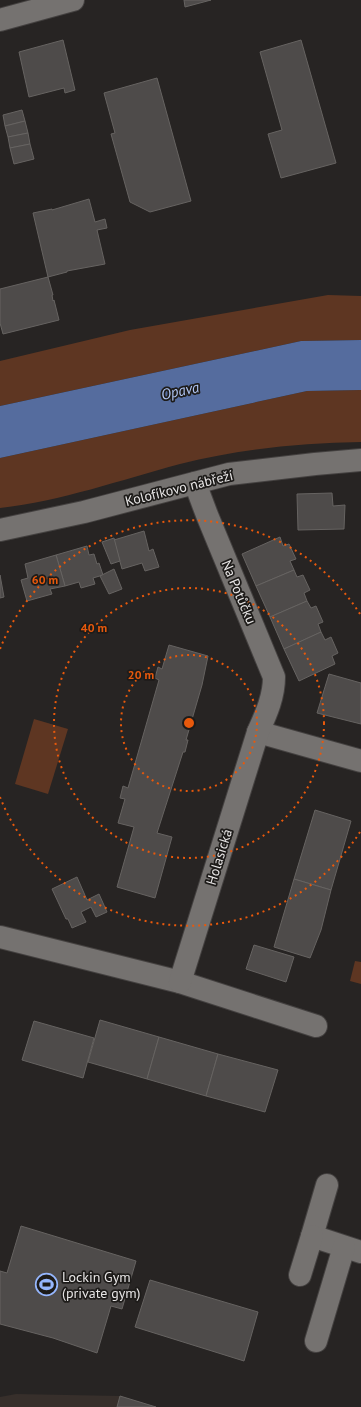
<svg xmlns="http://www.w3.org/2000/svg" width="361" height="1407" font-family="'PT Sans',sans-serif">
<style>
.built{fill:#372f2b}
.green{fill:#5e3622}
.water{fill:#556c9e}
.building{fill:#4e4b4a;stroke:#666361}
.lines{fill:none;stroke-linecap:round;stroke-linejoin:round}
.minor-casing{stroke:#444140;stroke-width:24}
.minor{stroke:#757270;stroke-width:22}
.ring{fill:none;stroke:#e8590c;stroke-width:2;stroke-dasharray:2 4}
.labels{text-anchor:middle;stroke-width:3.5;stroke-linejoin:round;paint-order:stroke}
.street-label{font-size:14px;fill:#e7e5e5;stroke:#1d1b19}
.poi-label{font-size:14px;fill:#e7e5e5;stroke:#1d1b19;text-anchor:start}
.water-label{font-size:15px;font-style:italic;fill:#b0c5f3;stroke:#1d1b19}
.centre{fill:#e8590c;stroke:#1d1b19;stroke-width:2}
.ring-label{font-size:12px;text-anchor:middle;font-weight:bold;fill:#e8590c;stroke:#1d1b19;stroke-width:3.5;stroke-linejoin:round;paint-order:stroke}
</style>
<rect width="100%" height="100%" fill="#272423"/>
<!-- built -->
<polygon class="built" points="16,1394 120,1396 153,1407 0,1407 0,1397"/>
<!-- green -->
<g class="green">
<polygon points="328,295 361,296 361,340 301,341 0,406 0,361 130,330"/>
<path d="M361 390V442C300 443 239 449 180 464 120 480 62 501 0 508V458L307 391Z"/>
<polygon points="34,719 68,729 48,794 15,784"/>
<polygon points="355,961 361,962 361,984 350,981"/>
</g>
<!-- water -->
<polygon class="water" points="361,340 361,390 307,391 0,458 0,406 301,341"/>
<!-- building -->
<g class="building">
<polygon points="184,0 211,0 185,7"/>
<polygon points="63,40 75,90 65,93 64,88 29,97 19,52"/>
<polygon points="301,40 336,163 281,178 268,134 282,130 260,52"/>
<polygon points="157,78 191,201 150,212 130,202 111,134 115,133 104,93"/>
<polygon points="22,110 25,121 5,126 3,115"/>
<polygon points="25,121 28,133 8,137 5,126"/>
<polygon points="28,133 30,144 10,148 8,137"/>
<polygon points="30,144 34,159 14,164 10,148"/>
<polygon points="89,199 95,222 105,219 107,228 97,230 105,264 67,271 67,272 48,277 33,213 52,209 52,210"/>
<polygon points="48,277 53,295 52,295 53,301 54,300 59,320 3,334 0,323 0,289"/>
<polygon points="332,493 333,506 345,505 344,529 298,530 297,494"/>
<polygon points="144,531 149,551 153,549 159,567 145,571 142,563 122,569 114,540"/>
<polygon points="280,537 283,546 289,544 296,559 290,561 294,570 256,586 242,554"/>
<polygon points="114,538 120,561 111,564 102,542"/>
<polygon points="87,546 89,555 94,554 97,564 99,563 103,575 93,578 95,584 81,588 79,582 65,586 56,555"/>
<polygon points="56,555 65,586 50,589 52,594 27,601 21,580 28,578 25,564"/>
<polygon points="114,569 122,589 109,594 100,576"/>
<polygon points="294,570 297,577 303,575 310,590 304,593 307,601 270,617 256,586"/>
<polygon points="0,575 4,597 0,598"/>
<polygon points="307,601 311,608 316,606 323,622 318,624 321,632 284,649 270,617"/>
<polygon points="321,632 325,640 331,637 338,653 332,656 335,664 299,681 284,649"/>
<polygon points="169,645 208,656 202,685 186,740 188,740 185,752 183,752 157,833 172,837 155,898 117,887 134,827 118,823 125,799 120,798 123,786 128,788 159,680 155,678 158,667 162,669"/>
<polygon points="329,674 361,683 361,724 317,713"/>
<polygon points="315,810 351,821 331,890 294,879"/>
<polygon points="77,877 87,900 99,894 107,912 96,917 91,907 81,912 86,922 72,928 68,919 66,919 52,889"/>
<polygon points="294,879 331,890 321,930 310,958 274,947"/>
<polygon points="254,945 294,957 286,982 246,969"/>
<polygon points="100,1020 159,1037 147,1079 88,1062"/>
<polygon points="34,1021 94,1038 83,1078 22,1060"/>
<polygon points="159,1037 218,1054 206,1096 147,1079"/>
<polygon points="218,1054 278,1070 265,1112 206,1096"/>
<polygon points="21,1226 136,1261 122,1309 111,1306 97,1353 53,1338 0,1324 0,1271 7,1273"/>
<polygon points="150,1280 258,1312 244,1361 135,1327"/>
<polygon points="120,1396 156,1407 117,1407"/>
</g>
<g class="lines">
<defs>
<g id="minor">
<polyline points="0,20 73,0"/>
<polyline points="0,530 84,512 229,474 315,464 361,460"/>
<polyline points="258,732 361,761"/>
<polyline points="0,937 180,982 316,1026"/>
<path d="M180 982 258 732C266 714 274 697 274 677L207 515 195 483"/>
<polyline points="327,1185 312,1236 361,1252"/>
<polyline points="300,1275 312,1236"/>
<polyline points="316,1341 344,1247"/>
</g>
</defs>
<!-- minor casing -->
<use href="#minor" class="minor-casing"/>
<!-- minor -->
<use href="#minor" class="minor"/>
</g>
<!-- distance rings -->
<g class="ring">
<circle cx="189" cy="723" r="68"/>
<circle cx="189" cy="723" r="135"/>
<path d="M360 832A203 203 0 0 1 0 797M0 649A203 203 0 0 1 360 614"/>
</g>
<!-- icons -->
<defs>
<symbol id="stadium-ring" viewBox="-11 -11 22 22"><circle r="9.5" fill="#1d1b19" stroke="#95b6fd" stroke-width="1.5"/><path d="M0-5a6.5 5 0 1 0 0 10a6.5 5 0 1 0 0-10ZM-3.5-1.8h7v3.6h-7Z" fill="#95b6fd"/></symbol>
</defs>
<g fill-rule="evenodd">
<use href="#stadium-ring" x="34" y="1272" width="25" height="25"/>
</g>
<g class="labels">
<!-- street labels -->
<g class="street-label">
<text transform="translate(179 488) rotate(-14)" y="5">Kolofíkovo nábřeží</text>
<text transform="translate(239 592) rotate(67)" y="5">Na Potůčku</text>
<text transform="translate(219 857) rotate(-73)" y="5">Holasická</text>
</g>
<!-- poi labels -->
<g class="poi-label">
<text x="62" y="1282">Lockin Gym<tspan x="62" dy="16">(private gym)</tspan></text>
</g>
<!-- water labels -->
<g class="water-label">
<text transform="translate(180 391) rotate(-12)" y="5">Opava</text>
</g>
</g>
<circle cx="189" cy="723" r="6" class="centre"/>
<g class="ring-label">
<text x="45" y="584">60 m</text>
<text x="94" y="632">40 m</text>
<text x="141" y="679">20 m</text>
</g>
</svg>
